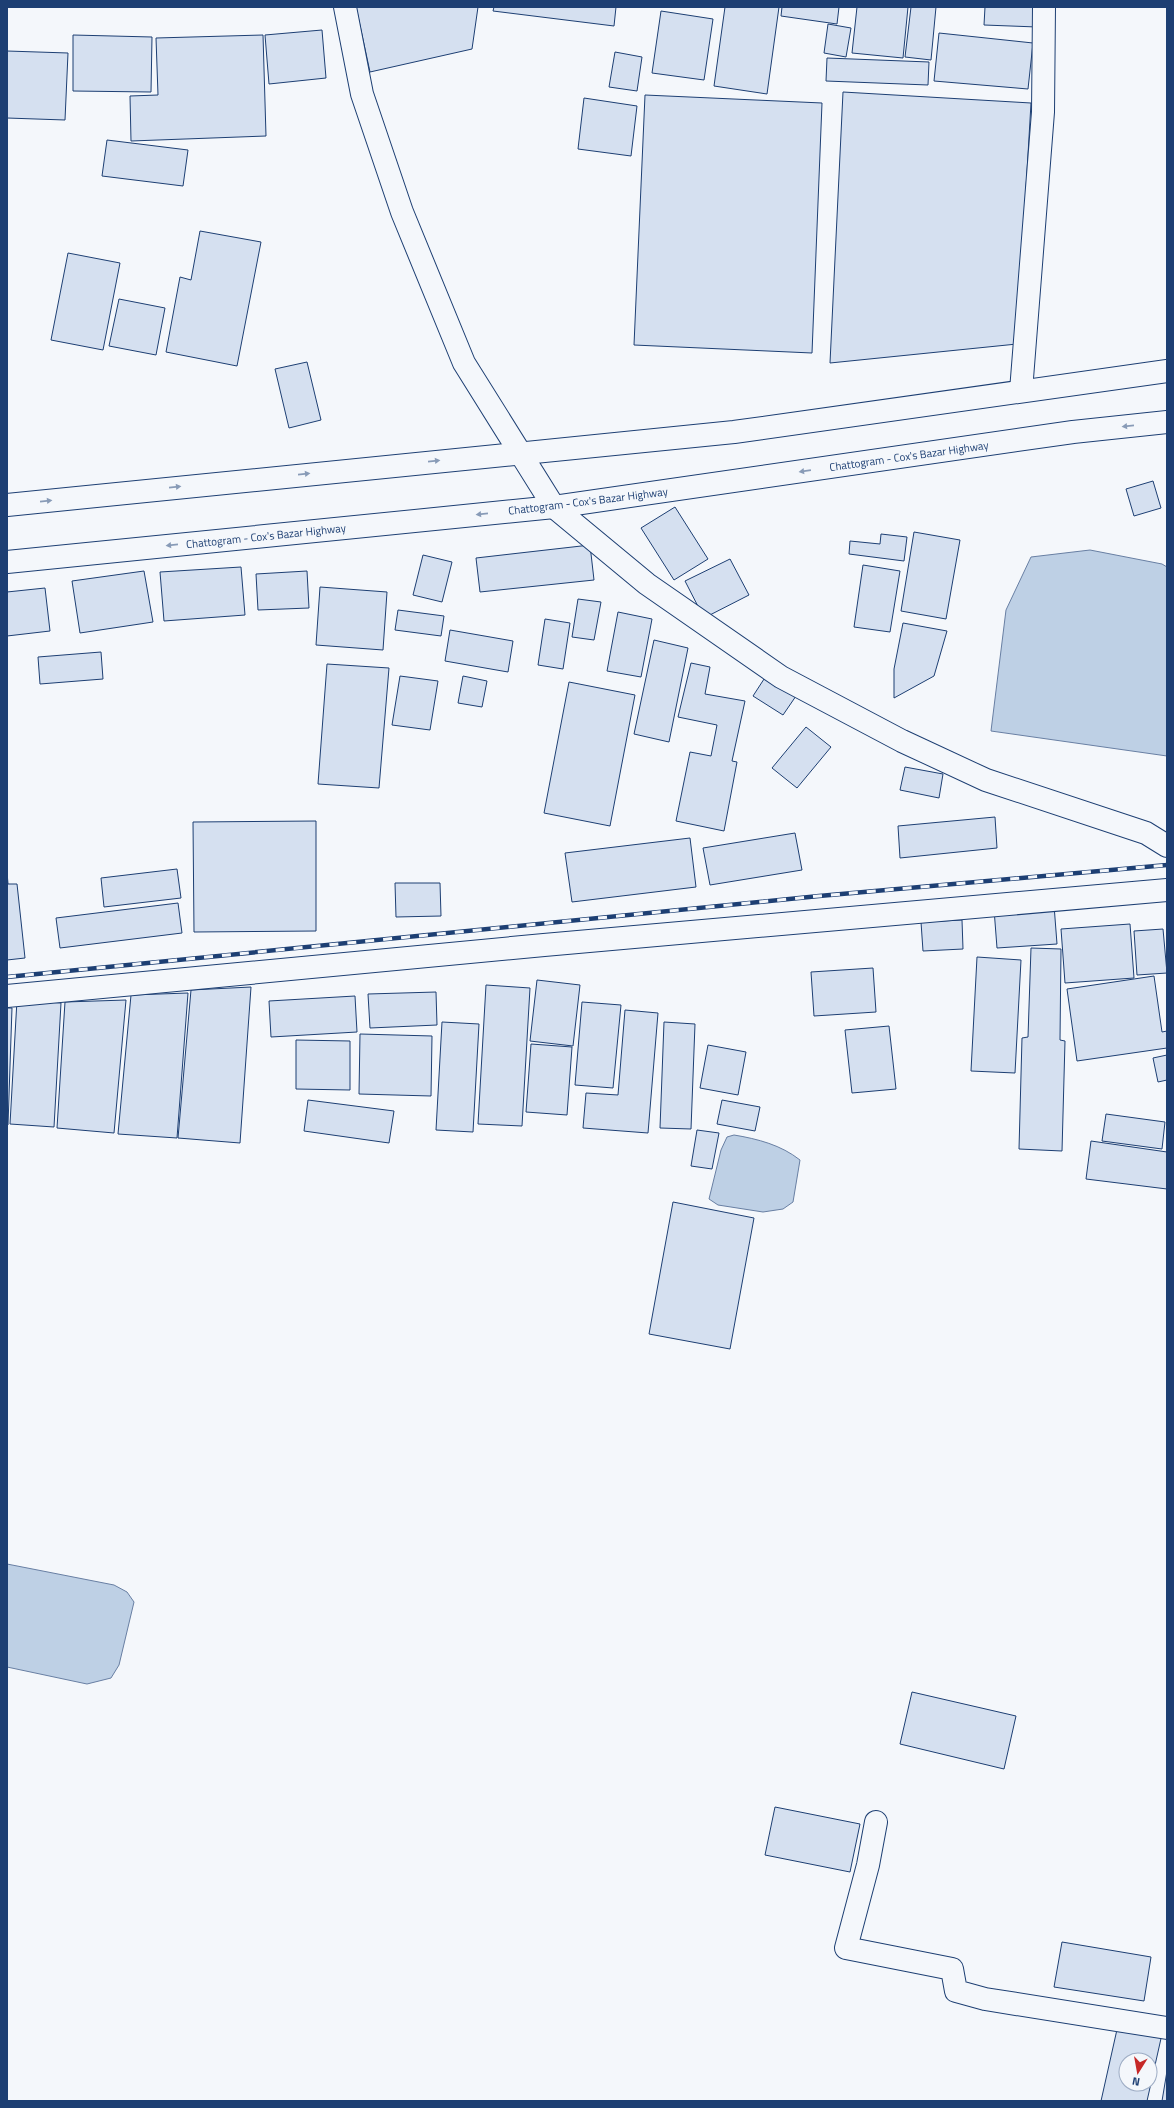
<svg xmlns="http://www.w3.org/2000/svg" width="1174" height="2108" viewBox="0 0 1174 2108" font-family="'Titillium Web',sans-serif">
  <style>
    .water { fill: #bed0e5; stroke: #687fa3 }
    .building { fill: #d5e0f0; stroke: #1d3f73; fill-rule: evenodd }
    .lines { fill: none; stroke-linecap: round; stroke-linejoin: round }
    .street-casing { stroke: #1d3f73; stroke-width: 24 }
    .highway-casing { stroke: #1d3f73; stroke-width: 24 }
    .street { stroke: #f4f7fb; stroke-width: 22 }
    .highway { stroke: #f4f7fb; stroke-width: 22 }
    .rail-casing { stroke: #1d3f73; stroke-width: 4.5 }
    .rail { stroke: #f4f7fb; stroke-width: 3; stroke-dasharray: 9; stroke-linecap: butt }
    .oneway { fill: #889bb7 }
    .labels { text-anchor: middle; dominant-baseline: central; stroke-width: 3; stroke-linejoin: round; paint-order: stroke }
    .street-label { font-size: 11px; fill: #1d3f73; stroke: #f4f7fb }
  </style>
  <rect width="100%" height="100%" fill="#f4f7fb"/>
  <!-- water -->
  <path class="water" d="M1090,550L1162,564L1167,567V756L991,731L1006,610L1031,557Z
    M734,1135C758,1139 781,1145 800,1160L793,1202L783,1209L763,1212L718,1205L709,1199L721,1150L727,1137Z
    M7,1564L114,1585L127,1592L134,1602L119,1665L111,1678L87,1684L7,1667Z"/>
  <!-- building -->
  <path class="building" d="M356,7H478L472,49L370,72Z
    M494,7H616L614,26L493,11Z
    M725,7H779L767,94L714,86Z
    M782,7H839L837,24L781,16Z
    M857,7H908L903,58L852,53Z
    M911,7H936L931,60L905,57Z
    M985,7H1038L1037,27L984,25Z
    M661,11L713,19L704,80L652,73Z
    M828,24L851,28L846,57L824,53Z
    M322,30L326,78L269,84L265,35Z
    M939,33L1033,43L1028,89L934,81Z
    M73,35L152,37L151,92L73,91Z
    M263,35L266,136L131,141L130,96L158,95L156,38Z
    M7,51L68,53L65,120L7,118Z
    M615,52L642,57L637,91L609,87Z
    M827,58L929,62L928,85L826,81Z
    M843,92L1031,103L1017,344L830,363Z
    M645,95L822,103L812,353L634,345Z
    M584,98L637,106L631,156L578,149Z
    M107,140L188,150L183,186L102,176Z
    M200,231L261,242L237,366L166,352L180,277L191,280Z
    M68,253L120,263L103,350L51,340Z
    M119,299L165,308L156,355L109,346Z
    M307,362L321,420L289,428L275,369Z
    M1153,481L1161,508L1134,516L1126,489Z
    M675,507L708,559L674,580L641,528Z
    M914,532L960,540L946,619L901,611Z
    M881,534L907,537L904,561L849,554L850,541L880,544Z
    M590,545L594,580L480,592L476,558Z
    M423,555L452,562L442,602L413,595Z
    M730,559L749,595L704,618L685,581Z
    M863,565L900,571L890,632L854,627Z
    M241,567L245,615L164,621L160,572Z
    M144,571L153,622L80,633L72,581Z
    M307,571L309,608L258,610L256,574Z
    M320,587L387,592L383,650L316,645Z
    M45,588L50,631L7,636V592Z
    M578,599L601,602L594,640L572,637Z
    M398,610L444,616L441,636L395,630Z
    M618,612L652,619L641,677L607,671Z
    M545,619L570,623L563,669L538,665Z
    M903,623L947,631L934,676L894,698V669Z
    M450,630L513,641L508,672L445,661Z
    M654,640L688,648L669,742L634,734Z
    M101,652L103,679L40,684L38,657Z
    M691,663L710,667L705,694L745,701L732,761L737,762L724,831L676,821L690,752L711,756L717,725L678,717Z
    M327,664L389,668L379,788L318,784Z
    M400,676L438,681L430,730L392,725Z
    M463,676L487,681L482,707L458,703Z
    M766,676L796,696L783,715L753,696Z
    M569,682L635,695L610,826L544,813Z
    M806,727L831,747L797,788L772,768Z
    M905,767L943,774L939,798L900,790Z
    M995,817L997,848L900,858L898,826Z
    M316,821V931L194,932L193,822Z
    M795,833L802,870L710,885L703,848Z
    M690,838L696,887L572,902L565,853Z
    M177,869L181,898L104,907L101,878Z
    M7,872L8,884H17L25,958L7,960Z
    M395,883H440L441,916L396,917Z
    M178,903L182,933L60,948L56,918Z
    M1054,905L1057,944L997,948L994,909Z
    M962,920L963,949L923,951L921,922Z
    M1130,924L1134,978L1065,983L1061,929Z
    M1163,929L1167,973L1137,975L1134,931Z
    M1031,948L1061,949L1060,1040L1065,1041L1062,1151L1019,1149L1022,1038L1028,1037Z
    M977,957L1021,960L1015,1073L971,1071Z
    M873,968L876,1012L814,1016L811,972Z
    M1154,976L1162,1032L1167,1031V1048L1077,1061L1067,989Z
    M537,980L580,985L573,1046L530,1041Z
    M486,985L530,988L522,1126L478,1124Z
    M251,987L240,1143L178,1138L191,990Z
    M436,992L437,1025L370,1028L368,994Z
    M188,993L177,1138L118,1134L131,995Z
    M355,996L357,1032L271,1037L269,1001Z
    M17,1000L61,1003L54,1127L10,1124Z
    M126,1000L114,1133L57,1128L65,1002Z
    M582,1002L621,1005L613,1088L575,1085Z
    M7,1008H12L8,1125H7Z
    M625,1010L658,1013L648,1133L583,1128L586,1093L618,1095Z
    M442,1022L479,1024L473,1132L436,1130Z
    M664,1022L695,1024L691,1129L660,1128Z
    M889,1026L896,1089L852,1093L845,1030Z
    M360,1034L432,1036L431,1096L359,1094Z
    M296,1040L350,1041V1090L296,1089Z
    M531,1044L572,1047L567,1115L526,1112Z
    M708,1045L746,1052L738,1095L700,1088Z
    M1167,1055V1080L1158,1082L1153,1058Z
    M308,1100L394,1111L389,1143L304,1131Z
    M722,1100L760,1107L755,1131L717,1124Z
    M1106,1114L1165,1122L1162,1149L1102,1141Z
    M697,1130L719,1133L712,1169L691,1166Z
    M1091,1141L1167,1152V1189L1086,1179Z
    M673,1202L754,1218L730,1349L649,1334Z
    M912,1692L1016,1716L1004,1769L900,1744Z
    M775,1807L860,1824L850,1872L765,1855Z
    M1062,1942L1151,1957L1144,2001L1054,1987Z
    M1118,2025L1162,2034L1147,2101H1101ZM1126,2060H1150V2084H1126Z
    M1167,2071V2101H1162Z"/>
  <g class="lines">
    <!-- street casing -->
    <g class="street-casing">
      <path id="street" d="M345,7L362,94L402,212L464,363L554,507L647,584L781,677L902,741L986,780L1146,833L1167,846
        M1021,391L1043,112L1044,7
        M7,996L544,945L1167,890
        M876,1822L868,1865L846,1948L952,1969L956,1991L985,1999L1167,2028"/>
    </g>
    <!-- highway casing -->
    <g class="highway-casing">
      <path id="highway" d="M7,505L734,432L1167,371
        M7,562L554,507L1073,432L1167,422"/>
    </g>
    <!-- street -->
    <use href="#street" class="street"/>
    <!-- highway -->
    <use href="#highway" class="highway"/>
    <!-- rail casing -->
    <g class="rail-casing">
      <path id="rail" d="M7,977L819,896L1167,865"/>
    </g>
    <!-- rail -->
    <use href="#rail" class="rail"/>
  </g>
  <!-- one-way arrows -->
  <defs><path id="oneway-solid" d="M-6-.8H1V-3.2L6.5 0L1 3.2V.8H-6Z"/></defs>
  <g class="oneway">
    <use href="#oneway-solid" transform="translate(1128 426) rotate(174)"/>
    <use href="#oneway-solid" transform="translate(434 461) rotate(-6)"/>
    <use href="#oneway-solid" transform="translate(805 471) rotate(172)"/>
    <use href="#oneway-solid" transform="translate(304 474) rotate(-6)"/>
    <use href="#oneway-solid" transform="translate(175 487) rotate(-6)"/>
    <use href="#oneway-solid" transform="translate(46 501) rotate(-6)"/>
    <use href="#oneway-solid" transform="translate(482 514) rotate(174)"/>
    <use href="#oneway-solid" transform="translate(172 545) rotate(174)"/>
  </g>
  <g class="labels">
    <!-- street labels -->
    <g class="street-label">
      <text transform="translate(909 456) rotate(-8)">Chattogram - Cox's Bazar Highway</text>
      <text transform="translate(588 501) rotate(-7)">Chattogram - Cox's Bazar Highway</text>
      <text transform="translate(266 536) rotate(-6)">Chattogram - Cox's Bazar Highway</text>
    </g>
  </g>
  <!-- border -->
  <rect width="1174" height="2108" fill="none" stroke="#1d3f73" stroke-width="16"/>
  <!-- north arrow -->
  <g transform="translate(1138 2072) rotate(191)"><circle r="19" fill="#f4f7fb" stroke="#9eadc5"/>
  <path d="M0-3L7 15L0 10L-7 15Z" fill="#c62828"/>
  <text y="-6" font-size="11" font-weight="bold" text-anchor="middle" fill="#1d3f73">N</text>
  </g>
</svg>
